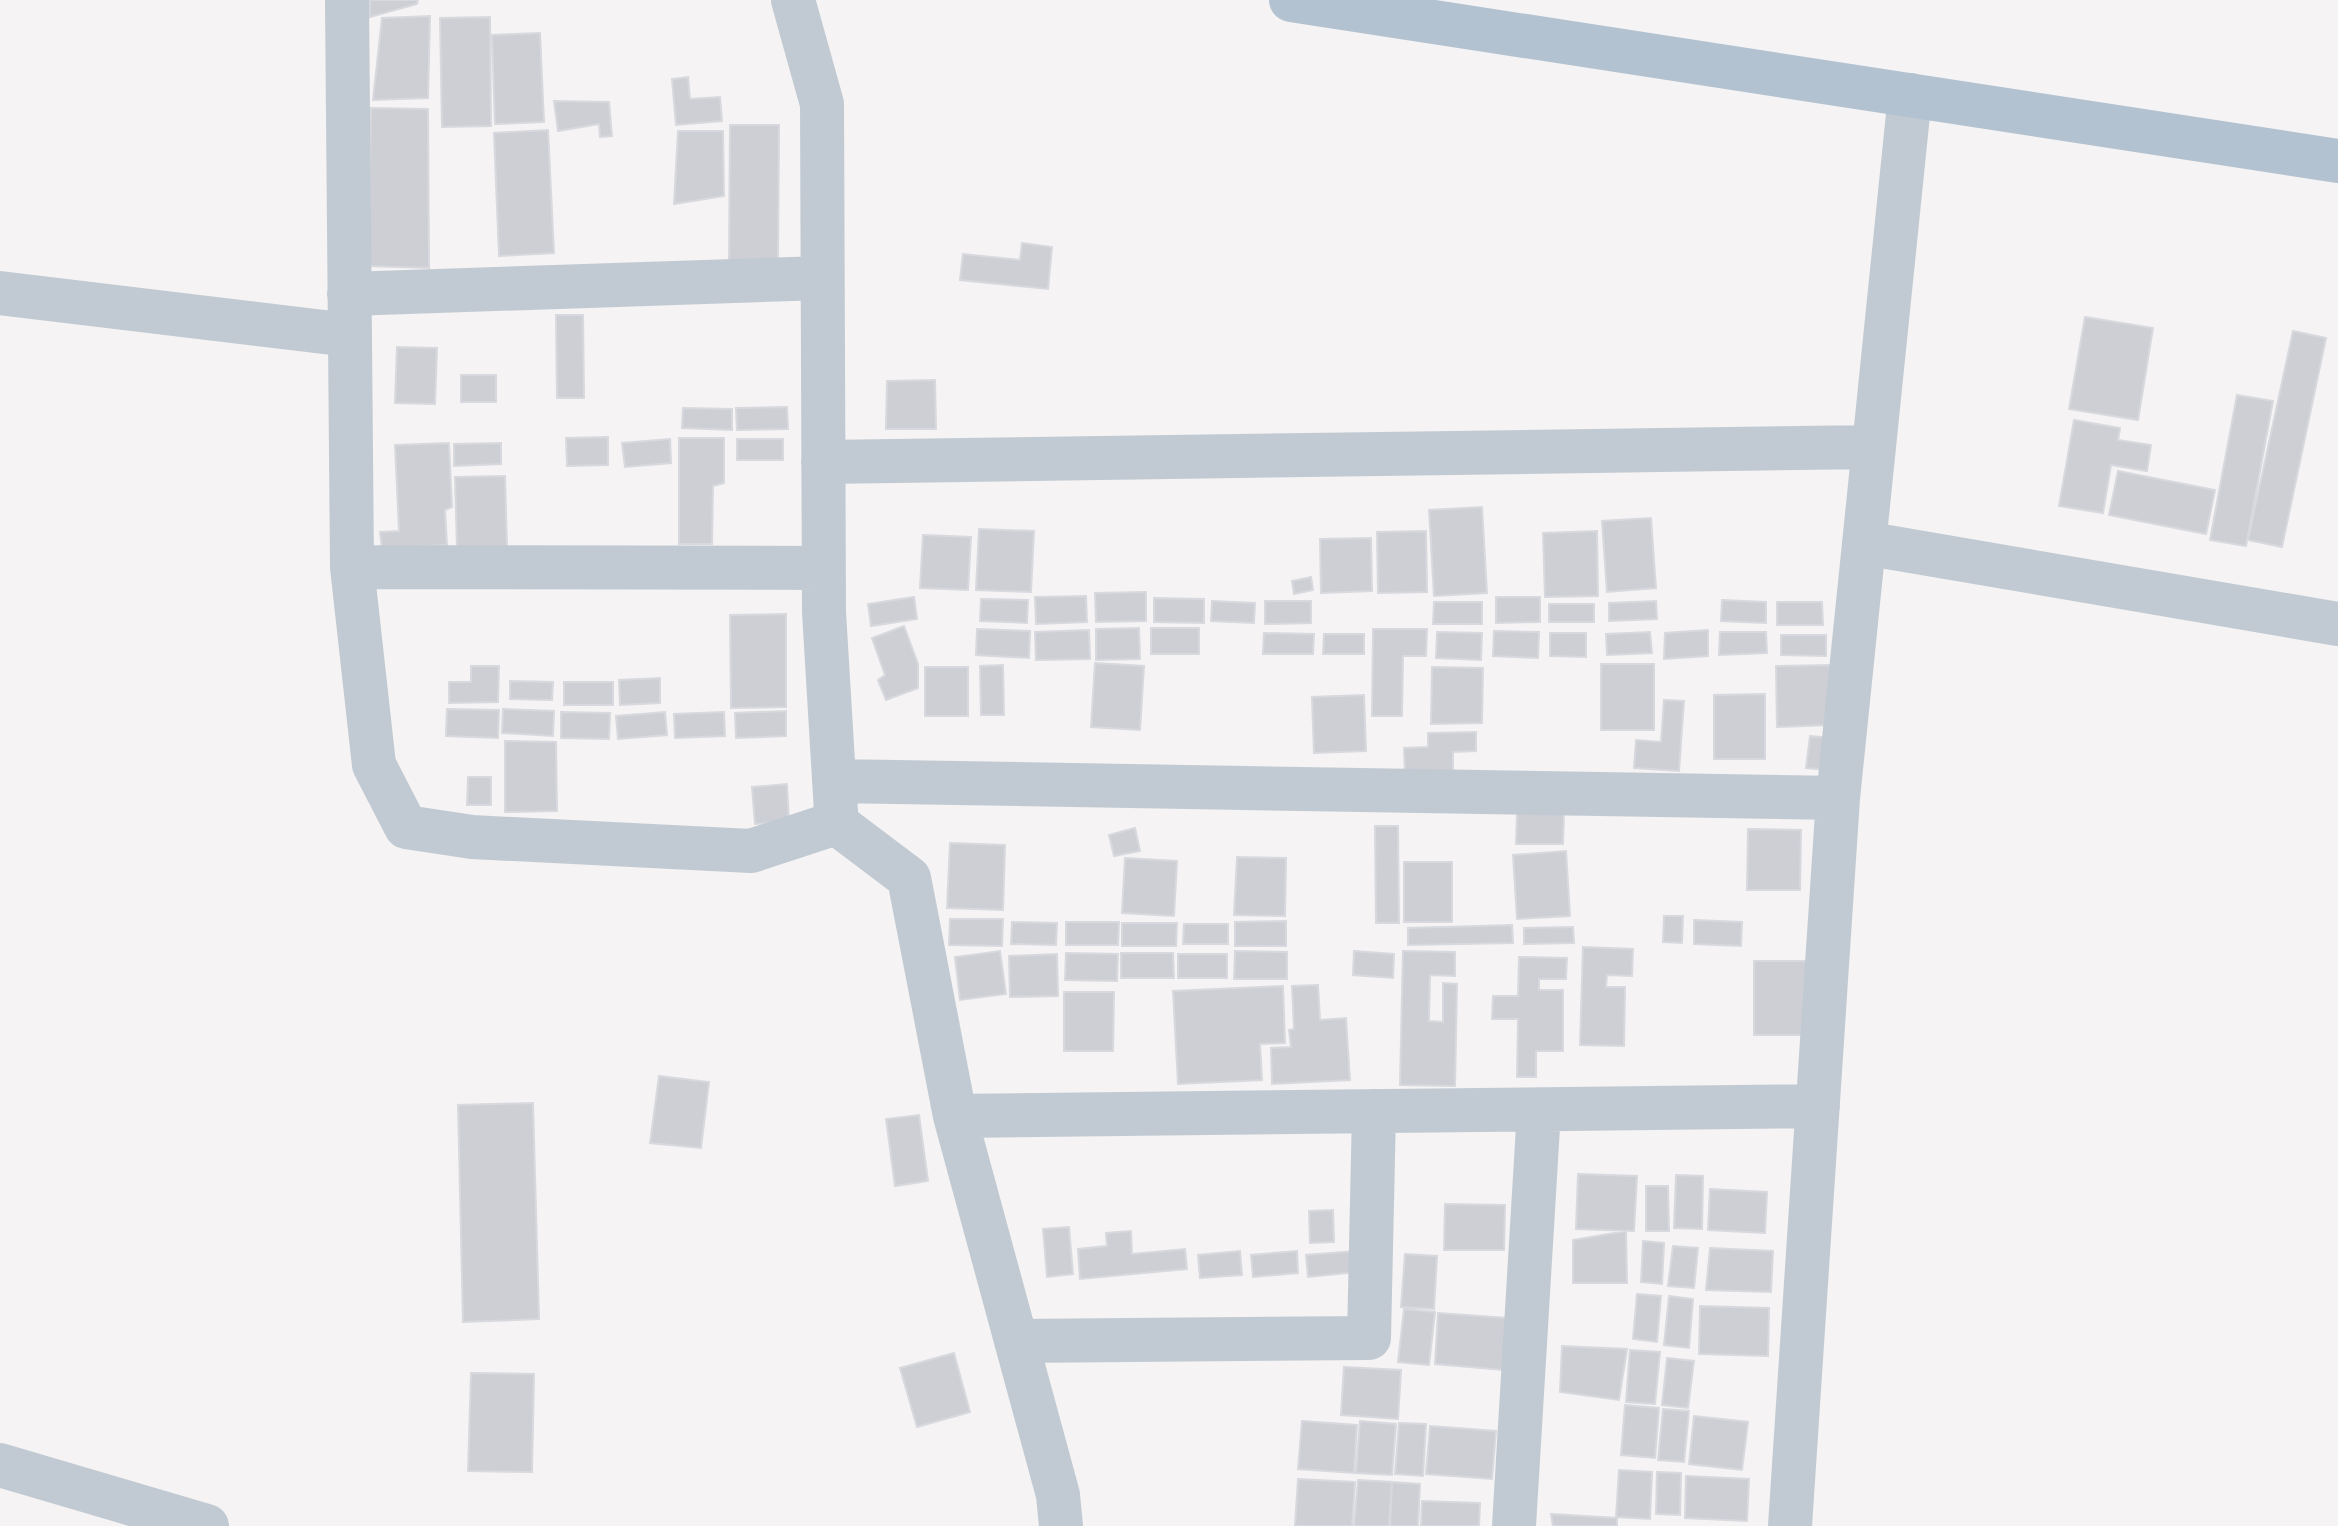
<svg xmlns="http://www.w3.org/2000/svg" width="2338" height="1526" viewBox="0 0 2338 1526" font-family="Barlow,sans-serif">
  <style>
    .building { fill: #cdcfd5; stroke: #d7d9de; stroke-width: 2 }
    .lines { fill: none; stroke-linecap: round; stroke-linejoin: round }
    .minor { stroke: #c1cad2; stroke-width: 44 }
    .major { stroke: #b3c2d1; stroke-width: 44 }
  </style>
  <rect width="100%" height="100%" fill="#f5f3f3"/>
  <!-- building -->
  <path class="building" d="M370,0H418L417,4L370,17Z
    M430,16L428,98L373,100L382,18Z
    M490,17L491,126L442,127L440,18Z
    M540,33L544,122L495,124L492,35Z
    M688,77L690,99L720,97L722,121L676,125L672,79Z
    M554,101L609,102L612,136L600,137L599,124L558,131Z
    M371,108L428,109L429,268L368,266Z
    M730,125H779L778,261L729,260Z
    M548,130L554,253L499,256L494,133Z
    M678,131H723L724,196L674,204Z
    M1022,243L1052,247L1048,289L960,280L963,254L1020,260Z
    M556,315H583L584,398H557Z
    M2085,317L2153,328L2138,420L2069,409Z
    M2293,331L2326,338L2282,547L2248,540Z
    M397,347L437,348L435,404L395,403Z
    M461,375H496V402H461Z
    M935,380L936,429H886L887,381Z
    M2237,395L2273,401L2246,546L2210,540Z
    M787,407L788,429L737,430L736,408Z
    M683,408L732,409V430L682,428Z
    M2074,420L2120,428L2118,440L2151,445L2147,471L2111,465L2103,513L2059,506Z
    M608,437V465L567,466L566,438Z
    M679,438H724V483L713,486L712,544H679Z
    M670,439L671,463L625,467L622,443Z
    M737,439H783V460H737Z
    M449,443L452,507L445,510L447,545L382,549L380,532L399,531L395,445Z
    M501,443V464L454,466V444Z
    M2118,471L2215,490L2206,534L2109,515Z
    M505,476L507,547L457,549L455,477Z
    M1482,507L1487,593L1434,596L1429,510Z
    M1651,518L1656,588L1607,592L1602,521Z
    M979,529L1034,531L1031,592L976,590Z
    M1426,531L1427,592L1378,593L1377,532Z
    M1597,531L1598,596L1545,597L1543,533Z
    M923,535L971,537L968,590L920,588Z
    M1371,538L1372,591L1321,593L1320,539Z
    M1311,577L1313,590L1294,594L1292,581Z
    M1146,592V621L1096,622L1095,593Z
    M1086,596L1087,622L1036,624L1035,597Z
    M914,597L917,619L871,626L868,604Z
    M1496,597H1540V622L1496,623Z
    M1154,598L1204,599V623L1154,622Z
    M981,599L1028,600L1027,623L980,621Z
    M1722,600L1766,602V623L1721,621Z
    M1212,601L1255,603L1254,623L1211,621Z
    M1265,601H1311V623L1265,624Z
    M1656,601L1657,619L1609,621V603Z
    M1434,602H1482V624H1433Z
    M1777,602H1822L1823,625H1777Z
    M1549,604H1594V622H1549Z
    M786,614V707L731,708L730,615Z
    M904,626L918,664V688L886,700L878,680L885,675L872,638Z
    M1139,628L1140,659L1096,660V629Z
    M1151,628H1199V654H1151Z
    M977,629L1030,631L1029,658L976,655Z
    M1373,629H1427L1426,656H1403L1402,716H1372Z
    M1089,630L1090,659L1036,660L1035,632Z
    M1708,630V656L1664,659L1665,633Z
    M1494,631L1539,632L1538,658L1493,656Z
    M1437,632L1482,633L1481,660L1436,658Z
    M1650,632L1652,653L1607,655L1606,634Z
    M1720,632H1766L1767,653L1719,655Z
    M1264,633L1314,634L1313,654H1263Z
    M1550,633H1586V657L1550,656Z
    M1324,634H1364V654H1323Z
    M1781,635H1826V656L1781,655Z
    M1095,663L1144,666L1140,730L1091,727Z
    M1601,664H1654V730H1601Z
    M1003,665L1004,715H981L980,666Z
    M1830,665L1831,725L1777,727L1776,666Z
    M471,666H499L498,702L449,703V682H471Z
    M925,667H968V716H925Z
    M1432,667L1483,668L1482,723L1431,724Z
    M660,678V703L620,705L619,680Z
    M510,681L553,682L552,700L510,699Z
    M564,682H613V705H564Z
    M1765,694V759H1714V695Z
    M1364,695L1366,751L1314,753L1312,697Z
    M1664,700L1684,701L1679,771L1634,768L1636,740L1661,742Z
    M447,709L499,710L498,738L446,736Z
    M503,709L554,711L553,736L502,733Z
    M786,711V736L736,738L735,713Z
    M561,712L610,713L609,739L561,738Z
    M665,712L667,735L618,739L616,716Z
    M724,712L725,736L675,738L674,714Z
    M1476,732V751L1453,752V773L1405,774L1404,748L1428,747V733Z
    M1810,736L1832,738L1828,770L1806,768Z
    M505,741L556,742L557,811L505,812Z
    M468,777H491V805H467Z
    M787,784L789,821L755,824L752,787Z
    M1517,813H1564L1563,844H1516Z
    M1375,826H1398L1399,923H1376Z
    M1135,828L1140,851L1114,856L1109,835Z
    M1748,829L1801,830L1800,890H1747Z
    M950,843L1005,845L1003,910L947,908Z
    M1566,851L1570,916L1517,919L1513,855Z
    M1237,857L1286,858L1285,916L1234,915Z
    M1125,858L1177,861L1174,916L1122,913Z
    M1404,862H1452V922H1404Z
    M1664,916H1683L1682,943L1663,942Z
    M950,919H1003L1002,946L949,945Z
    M1694,920L1742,922L1741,946L1694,944Z
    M1286,921V946H1235V922Z
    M1012,922L1057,923L1056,945L1011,944Z
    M1066,922H1119L1118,945H1066Z
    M1122,923H1177L1176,946H1122Z
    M1184,924H1228V944H1183Z
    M1512,925L1513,943L1408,945V928Z
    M1573,927L1574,943L1524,944V928Z
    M1583,947L1633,949L1632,976L1607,975L1606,987H1625L1624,1046L1580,1045Z
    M1000,951L1006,994L960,1000L955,957Z
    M1235,951L1287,952V979H1234Z
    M1354,951L1394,954L1393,978L1353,975Z
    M1403,951L1455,952V976L1430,975L1429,1021L1443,1022V983L1457,984L1455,1086L1400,1085Z
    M1066,953L1118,954L1117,981L1065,980Z
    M1121,953H1173L1174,978H1121Z
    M1057,954L1058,996L1010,997L1009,956Z
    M1178,954H1227V978H1178Z
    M1519,957L1567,958L1566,979H1539V990H1563V1051H1536V1077H1517L1518,1019H1492L1493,996H1518Z
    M1754,961H1807L1808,1035H1754Z
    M1318,985L1320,1020L1346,1018L1350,1080L1272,1084L1271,1048L1291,1047L1289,1030L1294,1029L1292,986Z
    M1283,986L1285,1043L1260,1044L1262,1080L1178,1084L1173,991Z
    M1064,992H1114L1113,1051H1064Z
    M659,1076L709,1082L701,1148L650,1143Z
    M533,1103L539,1319L463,1322L458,1105Z
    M919,1115L928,1181L895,1186L886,1119Z
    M1578,1174L1637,1176L1634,1231L1576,1229Z
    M1676,1175L1703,1176L1702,1229L1674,1228Z
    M1646,1186H1668L1669,1231H1646Z
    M1710,1189L1767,1192L1765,1233L1708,1230Z
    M1445,1204L1505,1205L1504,1250H1444Z
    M1333,1210L1334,1242L1310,1243L1309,1211Z
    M1069,1227L1073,1274L1047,1277L1043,1229Z
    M1131,1231L1132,1254L1185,1249L1187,1269L1080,1279L1078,1249L1107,1246L1106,1233Z
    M1626,1231L1627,1283H1573V1240Z
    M1643,1241L1664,1243L1662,1284L1641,1282Z
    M1673,1246L1698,1248L1694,1288L1668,1286Z
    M1710,1248L1773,1251L1771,1292L1706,1290Z
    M1240,1251L1242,1275L1200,1278L1198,1255Z
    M1297,1251L1298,1273L1253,1277L1251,1255Z
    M1356,1251L1357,1272L1308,1277L1306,1255Z
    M1405,1254L1437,1256L1434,1309L1401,1307Z
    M1637,1294L1661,1296L1657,1342L1633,1339Z
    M1669,1296L1693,1299L1689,1348L1664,1345Z
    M1700,1306L1769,1308L1768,1356L1699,1354Z
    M1404,1309L1435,1312L1429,1365L1398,1362Z
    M1438,1313L1507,1318L1503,1370L1435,1364Z
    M1562,1346L1627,1349L1619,1400L1560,1392Z
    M1630,1350L1660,1352L1655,1404L1626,1402Z
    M954,1353L970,1412L917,1427L900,1368Z
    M1667,1358L1694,1361L1688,1408L1662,1405Z
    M1344,1367L1401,1370L1398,1419L1341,1415Z
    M471,1373L534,1374L532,1472L468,1471Z
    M1625,1405L1659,1408L1655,1458L1621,1455Z
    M1663,1409L1689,1411L1684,1462L1658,1460Z
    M1694,1416L1748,1422L1742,1470L1689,1464Z
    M1302,1421L1357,1425L1354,1473L1298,1469Z
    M1360,1421L1396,1424L1392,1475L1356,1473Z
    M1399,1423L1426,1424L1423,1476L1395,1474Z
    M1430,1426L1496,1431L1492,1479L1426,1474Z
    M1619,1470L1652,1472L1650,1519L1616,1517Z
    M1657,1472L1681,1473L1680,1515L1656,1514Z
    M1686,1476L1749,1479L1747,1521L1685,1518Z
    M1298,1479L1355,1482L1352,1526H1295Z
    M1358,1480L1392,1482L1389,1526H1354Z
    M1392,1482L1420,1484L1418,1526H1390Z
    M1422,1501L1480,1503L1479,1526H1421Z
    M1551,1514L1617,1518V1526H1553Z"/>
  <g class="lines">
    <!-- minor -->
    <path class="minor" d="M347,0L352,567L374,765L406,827L472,837L751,851L836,823L909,878L955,1116L1058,1495L1061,1526
      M793,0L822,104L824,612L836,812
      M0,293L349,335
      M349,294L822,278
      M823,462L1874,447
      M1864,543L2338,624
      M352,567L824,568
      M834,781L1838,798
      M955,1116L1818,1106
      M1016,1341L1369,1338L1374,1111
      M0,1465L207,1526
      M1514,1526L1539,1110
      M1790,1526L1838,798L1910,95"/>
    <!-- major -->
    <path class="major" d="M1291,0L2338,161"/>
  </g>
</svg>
